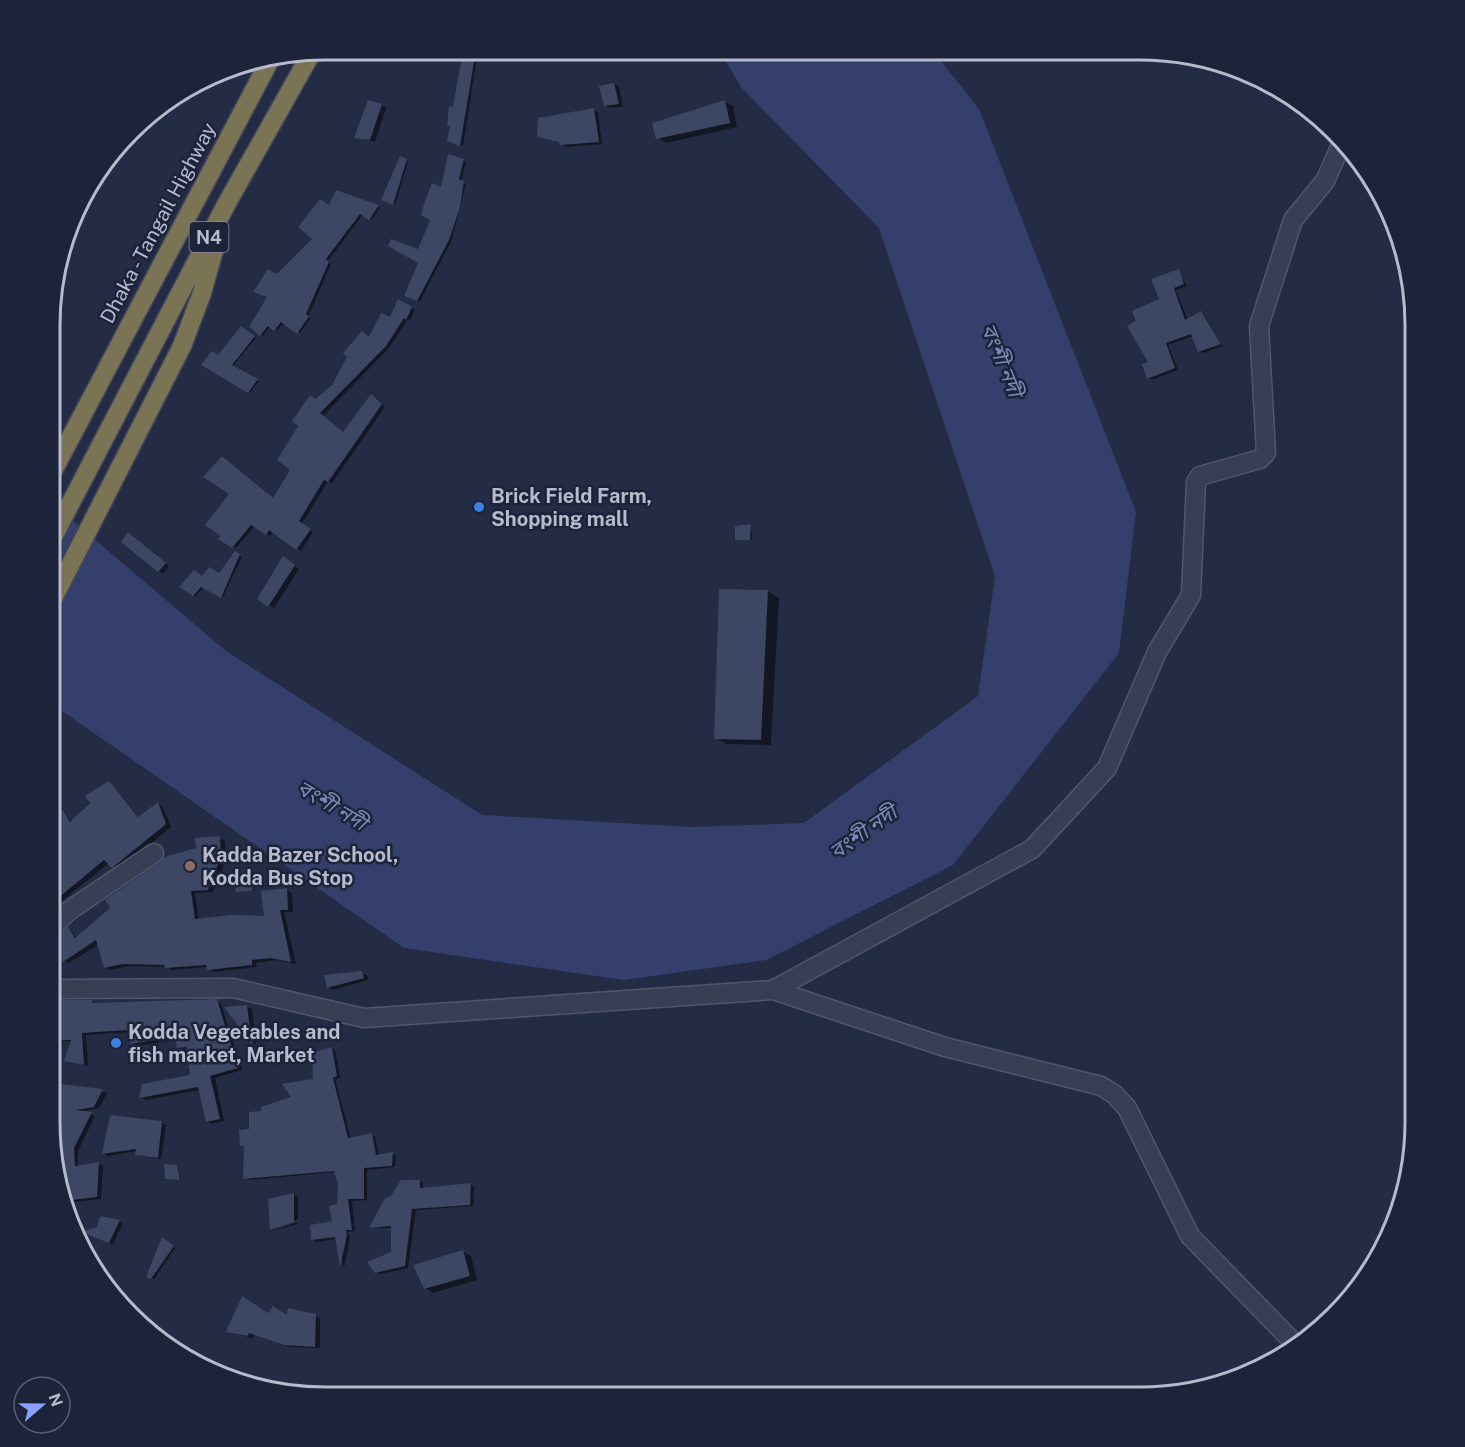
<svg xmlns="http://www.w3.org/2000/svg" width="1465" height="1447" viewBox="0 0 1465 1447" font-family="'Public Sans','Noto Sans Bengali',sans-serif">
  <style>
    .water { fill: #34406b }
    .shadow { fill: #0007 }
    .building { fill: #3d4662 }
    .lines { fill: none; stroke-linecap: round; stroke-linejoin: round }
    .minor-casing { stroke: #50566b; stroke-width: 21 }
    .highway-casing { stroke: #40465b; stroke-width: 21 }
    .minor { stroke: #383e53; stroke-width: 18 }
    .highway { stroke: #7a7354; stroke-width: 18 }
    .shop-dot { fill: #3f7fe0; stroke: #1d2339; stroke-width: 2 }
    .education-dot { fill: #8d6e63; stroke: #1d2339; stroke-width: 2 }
    .labels { text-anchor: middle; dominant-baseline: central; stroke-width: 5; stroke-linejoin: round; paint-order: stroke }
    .shield { fill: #1d2339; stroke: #878da1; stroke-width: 1.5 }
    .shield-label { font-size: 18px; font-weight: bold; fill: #b5bacd }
    .street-label { font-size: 20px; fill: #b5bacd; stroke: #1d2339 }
    .poi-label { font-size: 20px; font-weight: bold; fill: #b5bacd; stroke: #1d2339; text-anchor: start }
    .water-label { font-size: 21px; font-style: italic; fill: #7a89b8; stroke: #1d2339 }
    .rim { fill: none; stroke: #b5bacd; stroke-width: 3 }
  </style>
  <rect width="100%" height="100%" fill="#242b44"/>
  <!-- water -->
  <path class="water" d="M720,51H933L979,109L1136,512L1119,653L953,865L766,960L624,980L404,948L52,704L53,504L226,651L482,815L691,827L804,823L978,696L995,576L879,228L741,87Z"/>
  <!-- shadow -->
  <path class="shadow" d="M462,50H478L463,146L449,141L450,108L454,109L464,54Z
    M614,84L619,87L623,107L610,108L605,105Z
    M725,102L733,106L737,127L666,143L658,138Z
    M381,105L386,108L375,142L356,137Z
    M593,110L598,112L602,144L566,147L561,143L539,136Z
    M401,158L408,161L395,205L382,199Z
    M463,161L466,162L461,182L466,184L451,242L420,301L408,297L420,262L418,251L442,189Z
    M330,207H380L372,220L363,214L328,261L331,264L308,317L310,319L300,333L284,322L277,331L270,326L263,336L251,326L269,297L277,276L314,238Z
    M1178,270L1187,286L1176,290L1188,320L1201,313L1204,315L1223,346L1203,353L1199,351L1193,336L1168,345L1178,370L1152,380L1148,378L1161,300Z
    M399,301L415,310L410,321L408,319L389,348L323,416L344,434L375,398L385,407L332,483L328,481L302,524L313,532L301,551L273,531L270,536L255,526L236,548L221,539L274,499L292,470L315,400L333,386L370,338L391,319Z
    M242,328L256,338L232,367L259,381L250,393L203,364L218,357Z
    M751,526L752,540L737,539Z
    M133,536L169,566L163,574L123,542Z
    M236,553L242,557L223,597L204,587L196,596L181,587L202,578L219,575Z
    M288,561L299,569L274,608L259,599Z
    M720,591H768L779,598L771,745L727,744L716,738Z
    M109,782L139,817L158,804L163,807L171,827L119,870L109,863L51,910L52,800L72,822Z
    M220,838L225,841L226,860L213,892L195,893L199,920L265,918L287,890L292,893L293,912H284L296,964L276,960L256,963L257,967L214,972L208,967L172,970L166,967L129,966L110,970L105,967L99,944L69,963L64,961L51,940L59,938L69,929L77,938L197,849Z
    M255,878L254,891H237Z
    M362,973L367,975L368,980L333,990L328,987Z
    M51,1000L91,1002L96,1004L216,1001L221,1004L242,1070L215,1078L224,1121L212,1124L207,1121L200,1090L146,1100L141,1097L192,1076L188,1049L178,1048L177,1040L136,1046L131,1043L130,1032L86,1035L88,1066L66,1060L72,1042L52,1039Z
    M247,1007L252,1009L256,1045L227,1009Z
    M332,1048L335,1050L340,1078L335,1079L351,1139L372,1135L375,1137L379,1156L393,1154L396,1156L395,1167L367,1170V1200L352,1201L355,1231L348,1232L350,1238L344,1268L336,1239L316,1242L313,1239L333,1222L338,1205L339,1184L336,1172L249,1180L245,1178V1147L242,1145L263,1113L294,1097L314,1080Z
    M50,1085L107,1093L99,1108L81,1112L95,1116L78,1151V1167L99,1164L103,1166L101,1199L63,1203Z
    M162,1123L166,1125L161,1159L141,1156L137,1154V1151L108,1156L104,1154Z
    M177,1166L181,1180L166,1179Z
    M420,1181L423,1183V1189L470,1184L474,1186L473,1206L416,1210L408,1268L380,1274L376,1272L393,1253L392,1228H371Z
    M294,1195L298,1197V1219L272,1230L269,1201Z
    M119,1221L123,1223L113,1244L85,1234Z
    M297,1222V1224L274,1231Z
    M163,1240L175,1248L154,1279L148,1276Z
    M463,1252L471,1256L477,1280L433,1293L425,1288Z
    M269,1315L289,1317L315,1315L320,1318V1348L290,1347L254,1334L253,1338L228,1332Z"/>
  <!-- building -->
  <path class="building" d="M463,50H476L460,146L447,141L450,126H447L449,106L453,107Z
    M614,83L619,104L604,106L599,86Z
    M368,100L382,104L370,140L354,138Z
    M725,100L730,123L656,139L652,123Z
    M594,108L599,142L560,145L559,142L537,137L538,118Z
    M448,154L464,159L459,179L464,181L460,207L449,240L417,301L404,296L418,263L388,246L391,239L418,249L430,220L421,215L423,207L432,183L441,187Z
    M400,156L407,159L393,205L381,200Z
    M336,190L379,205L369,220L360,214L326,259L329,262L306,314L309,316L297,334L281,322L274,331L268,326L260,336L249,327L267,297L253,292L268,269L277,274L312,239L298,227L320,199L329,205Z
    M1179,269L1184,284L1174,288L1185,320L1201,311L1221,344L1198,352L1191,334L1166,343L1175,368L1147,379L1142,364L1148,362L1127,326L1136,321L1132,311L1159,299L1151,279Z
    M398,299L412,307L406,320L404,318L386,346L320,413L343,432L371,394L382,404L328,482L324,480L299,521L311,529L296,550L269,530L266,535L251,525L232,548L218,539L221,536L205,525L229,494L203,477L222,456L273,498L290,470L277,460L298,426L292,421L310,395L315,399L332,385L347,357L343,353L362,331L369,337L381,313L390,317Z
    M241,326L255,336L232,365L258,379L248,393L201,365L212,351L218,355Z
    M751,524L750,540H735V526Z
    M128,532L166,563L158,572L121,542Z
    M235,551L240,554L221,598L201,587L193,596L179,587L194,570L202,576L209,567L219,573Z
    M283,556L295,565L268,607L257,599Z
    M719,589L768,590L761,740L714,739Z
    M109,781L138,817L158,802L166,824L112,868L104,860L51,904L52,801L63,811L70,822L90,803L85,796Z
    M220,836L221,857L208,890L191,891L195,919L231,915L264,916L261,891L287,888L288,910H280L291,962L270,958L252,960V965L207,970L206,965L165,968L164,965L123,964L104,968L96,940L63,962L51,939L68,927L75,938L110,908L105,900L160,862L164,857L196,848L195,838Z
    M239,872L256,876L252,891L235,892Z
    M362,971L364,978L327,988L324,975Z
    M217,999L238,1068L210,1076L220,1119L206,1122L198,1087L139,1098L142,1084L190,1075L187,1047L177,1048L175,1037L130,1044L128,1030L82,1033L84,1065L64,1061L71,1040H51V1000H92V1003Z
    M247,1005L252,1044L224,1007Z
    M332,1047L337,1076L333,1078L348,1138L372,1133L376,1155L393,1152L392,1166L364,1168V1199H348L352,1230H346L347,1235L340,1267L335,1237L311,1240L310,1225L332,1221L329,1206L337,1204L338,1184L334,1171L243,1179L244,1146H240L239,1130L249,1129V1112L261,1111V1107L291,1097L282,1084L313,1079L312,1053Z
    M50,1083L103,1089L94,1107L76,1110L92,1112L74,1148L75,1166L99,1162L97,1197L62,1201L50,1141Z
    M110,1115L162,1121L158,1158L135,1155L136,1149L102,1154Z
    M164,1164L177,1165L180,1180L165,1179Z
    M401,1180H420V1188L471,1183L470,1205L412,1209L405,1266L375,1273L367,1262L391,1252V1226L369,1228L385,1198L391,1196Z
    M294,1193V1222L270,1230L268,1199Z
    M100,1216L120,1220L109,1243L80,1232L97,1227Z
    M162,1237L174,1246L151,1279L146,1277Z
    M463,1250L470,1276L424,1289L413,1265Z
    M242,1296L268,1313L273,1306L287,1315L288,1308L316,1314L315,1347L284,1345L249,1333L248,1336L226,1332Z"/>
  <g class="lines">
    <!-- minor casing -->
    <g class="minor-casing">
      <path id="minor" d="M51,928L70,910L154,853
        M51,989L233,988L364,1018L773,990L945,1047L1101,1086L1114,1094L1127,1108L1190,1236L1297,1346
        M773,990L1032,849L1107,768L1157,652L1191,595L1196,482L1200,476L1260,459L1266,453L1259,326L1293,220L1325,181L1342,143"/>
    </g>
    <!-- highway casing -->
    <g class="highway-casing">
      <path id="highway" d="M54,469L271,58
        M53,537L227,203L312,52
        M53,599L182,346L202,293L218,236"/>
    </g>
    <!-- minor -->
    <use href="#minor" class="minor"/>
    <!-- highway -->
    <use href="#highway" class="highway"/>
  </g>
  <!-- markers -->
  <g class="shop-dot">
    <circle cx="479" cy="507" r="6"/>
    <circle cx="116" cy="1043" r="6"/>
  </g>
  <circle class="education-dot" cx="190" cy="866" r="6"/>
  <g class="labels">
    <!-- shield labels -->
    <rect class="shield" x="189.5" y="222" width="39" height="30" rx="4.5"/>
    <g class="shield-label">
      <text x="209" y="237">N4</text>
    </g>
    <!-- street labels -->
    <g class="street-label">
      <text transform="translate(158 223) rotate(-62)">Dhaka - Tangail Highway</text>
    </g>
    <!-- poi labels -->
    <g class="poi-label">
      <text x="491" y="496">Brick Field Farm,<tspan x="491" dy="23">Shopping mall</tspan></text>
      <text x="202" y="855">Kadda Bazer School,<tspan x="202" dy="23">Kodda Bus Stop</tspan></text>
      <text x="128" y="1032">Kodda Vegetables and<tspan x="128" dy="23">fish market, Market</tspan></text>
    </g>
    <!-- water labels -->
    <g class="water-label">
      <text transform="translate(1002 360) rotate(68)">বংশী নদী</text>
      <text transform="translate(332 805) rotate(31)">বংশী নদী</text>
      <text transform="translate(863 832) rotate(-35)">বংশী নদী</text>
    </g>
  </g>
  <!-- crop -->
  <path d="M0 0H1465V1447H0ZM325 60H1140A265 265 0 0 1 1405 325V1122A265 265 0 0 1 1140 1387H325A265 265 0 0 1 60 1122V325A265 265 0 0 1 325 60Z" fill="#1d2339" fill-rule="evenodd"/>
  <path class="rim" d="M325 60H1140A265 265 0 0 1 1405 325V1122A265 265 0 0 1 1140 1387H325A265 265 0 0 1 60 1122V325A265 265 0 0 1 325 60Z"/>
  <!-- north arrow -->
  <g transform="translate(42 1405) rotate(70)"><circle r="28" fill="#1d2339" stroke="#5a5f74" stroke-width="1.5"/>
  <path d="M0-4.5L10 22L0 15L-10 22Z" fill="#89a0ff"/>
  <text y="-9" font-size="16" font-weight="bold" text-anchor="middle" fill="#b5bacd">N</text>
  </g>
</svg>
